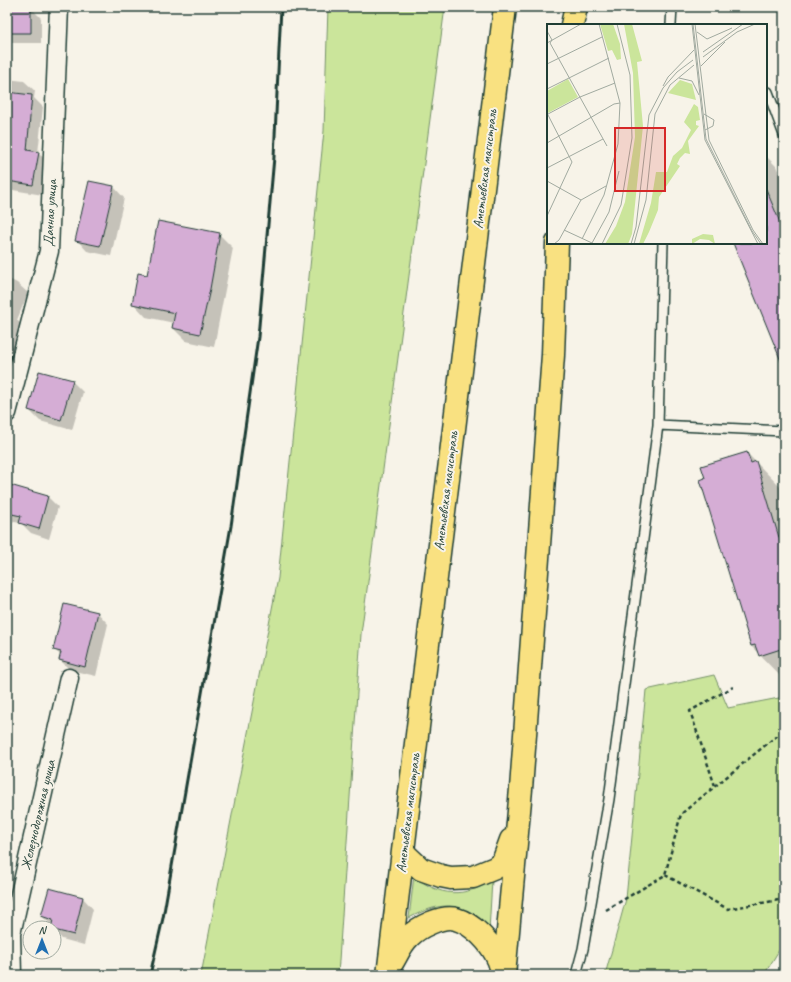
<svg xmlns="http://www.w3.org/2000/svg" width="791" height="982" viewBox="0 0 791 982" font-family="Caveat,sans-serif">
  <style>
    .green { fill: #cbe59b; stroke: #759168 }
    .shadow { fill: #0003 }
    .building { fill: #d5add5; stroke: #1f3d34 }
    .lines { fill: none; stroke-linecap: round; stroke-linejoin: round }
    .lane-casing { stroke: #1f3d34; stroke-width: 12 }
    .street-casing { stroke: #1f3d34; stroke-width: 21 }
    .primary-casing { stroke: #1f3d34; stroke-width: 25 }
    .path { stroke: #1f3d34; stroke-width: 2.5; stroke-dasharray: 4 3; stroke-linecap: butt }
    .lane { stroke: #f7f3e8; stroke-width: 9 }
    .street { stroke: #f7f3e8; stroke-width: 18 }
    .primary { stroke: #f9e181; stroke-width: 22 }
    .rail { stroke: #1f3d34; stroke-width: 3 }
    .labels { text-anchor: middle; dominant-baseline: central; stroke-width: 4; stroke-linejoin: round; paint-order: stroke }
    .street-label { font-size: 14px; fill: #1f3d34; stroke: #f7f3e8 }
    .inset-road { fill: none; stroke: #a1aaa0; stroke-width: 1 }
    .view { fill: #d62828; fill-opacity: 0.15; stroke: #d62828; stroke-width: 2 }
    .inset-edge { fill: none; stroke: #1f3d34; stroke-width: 2 }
  </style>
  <rect width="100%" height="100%" fill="#f7f3e8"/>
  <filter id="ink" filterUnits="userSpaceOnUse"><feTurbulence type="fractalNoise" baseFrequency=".025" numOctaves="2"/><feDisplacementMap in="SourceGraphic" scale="8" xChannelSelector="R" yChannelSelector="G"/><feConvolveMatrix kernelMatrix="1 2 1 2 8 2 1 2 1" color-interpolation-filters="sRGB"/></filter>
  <g filter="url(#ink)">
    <!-- green -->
    <path class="green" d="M328,7H445L361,634L338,975H201L278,578L324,131Z
      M714,675L728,708L784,697V942L764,975H605L626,899L646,690Z
      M414,876C440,897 464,898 492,880L489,931C463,901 443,900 409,918Z"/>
    <!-- shadow -->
    <path class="shadow" d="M7,7L31,8L41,18V43H7Z
      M7,79L24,81L35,91L34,98L43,107L38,153L49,163L43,195L7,189Z
      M766,156L776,166L784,185V364L734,243H766Z
      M114,187L124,198L111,256L87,251L77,240Z
      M219,234L233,248L214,347L186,341L173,328L174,323L146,317L133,303L148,277Z
      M7,278L17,283L28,293L17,320L27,331L18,353L7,349Z
      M72,381L83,392L72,430L40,421L29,410Z
      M747,453L784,491V680L751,646Z
      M48,497L58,507L49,539L31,533L21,523L14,522L7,515V498Z
      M64,605L98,613L108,624L96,676L70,670L60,660L61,656L54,649Z
      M49,890L83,898L93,909L84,945L62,939L54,931V928H52V926L42,916Z"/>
    <!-- building -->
    <path class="building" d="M7,7H31V33H7Z
      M7,92L32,95L27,150L39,152L33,185L7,181Z
      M89,181L114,186L100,246L75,241Z
      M766,189L784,232L783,366L733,243H766Z
      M158,221L220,233L210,289L200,334L172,328L175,313L132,304L138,273L147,275Z
      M39,371L73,380L61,420L28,410Z
      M747,452L751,463L756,461L784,554V648L759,656L755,645L751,646L700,480L705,478L701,466Z
      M10,485L48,496L39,529L19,523L21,516L7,513V495Z
      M64,604L98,612L85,667L59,660L61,652L53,650Z
      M49,888L83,897L74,935L54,930V928H51L53,920L41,916Z"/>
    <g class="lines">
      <!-- lane casing -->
      <g class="lane-casing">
        <path id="lane" d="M671,25L672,7
          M766,92H768L784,135
          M658,425L784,431
          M576,975L583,949L609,799L658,425L663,243"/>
      </g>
      <!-- street casing -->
      <g class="street-casing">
        <path id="street" d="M7,413L49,251L59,7
          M12,975L11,934L69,678"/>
      </g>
      <!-- primary casing -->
      <g class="primary-casing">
        <path id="primary" d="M572,25L576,7
          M403,852L421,869L441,876L451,878L473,877L495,868L503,862L511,840
          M392,963C397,955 402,943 409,937C418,927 443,915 456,919C473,924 491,943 498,959C500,963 501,969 503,974
          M388,975L505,7
          M504,975L521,789L553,355L557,243"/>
      </g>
      <!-- path -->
      <path class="path" d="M715,786L690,711L733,687
        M665,875L728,909L784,899
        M606,910L665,875L681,814L784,730"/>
      <!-- lane -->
      <use href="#lane" class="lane"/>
      <!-- street -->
      <use href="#street" class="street"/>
      <!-- primary -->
      <use href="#primary" class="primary"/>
      <!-- rail -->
      <path class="rail" d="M150,975L163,918L231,526L258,337L274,157L281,7"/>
    </g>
  </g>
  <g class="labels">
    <!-- street labels -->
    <g class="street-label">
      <text transform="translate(485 169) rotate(-83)">Аметьевская магистраль</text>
      <text transform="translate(50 213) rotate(-87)">Дачная улица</text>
      <text transform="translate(446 491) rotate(-83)">Аметьевская магистраль</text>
      <text transform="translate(408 813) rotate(-83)">Аметьевская магистраль</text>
      <text transform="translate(38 815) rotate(-77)">Железнодорожная улица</text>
    </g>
  </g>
  <!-- overview -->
  <g transform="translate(547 24)">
    <rect width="220" height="220" fill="#f7f3e8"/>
    <path d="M53,0H66L73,20L74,35L70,36L65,26L61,27ZM77,0H85L95,37L90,38L96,102L85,210L81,220H58L69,202L78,178L88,113L86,49ZM21,55L31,73L1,89L0,67ZM133,56L145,60L149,76L121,69ZM147,80L151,83L153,96L149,97V101L152,102L141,117L143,130L138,129L133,134L130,140L133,142L112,173L111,186L102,208L96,220H92L104,179L109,148H120L126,132L135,124L144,106L137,98ZM156,210L166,211L168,220L162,216L153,215L145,220V215Z" fill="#cbe59b"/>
    <path class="inset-road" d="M145,0L158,116L211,220M146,0L159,115L205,207L214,220M148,0L162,116L206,206L216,220M0,7L5,16L3,19L60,122M150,8L160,15L185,4M0,19L34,0M156,28L196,0M156,33L190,8L208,0M0,40L55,13M154,42L178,18M132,54L145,57L152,71M116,62L121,53L147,26M0,65L62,34M0,89L25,138L0,192M1,90L33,73L68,59M157,90L167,96L166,102L158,106M0,119L67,80L73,79M0,144L56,115M0,157L34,176M17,206L45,219L62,188L72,147M35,215L57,171L71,120L73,79L52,0M7,220L12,216L34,176L59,162M55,220L74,181L85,114L83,51L70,0M84,220L89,203L102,91L116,64L130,48L146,36M87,220L99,176L108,90L123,61L147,41"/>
    <path class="view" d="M68,104H118V167H68Z"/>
    <rect width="220" height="220" class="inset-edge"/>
  </g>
  <!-- margin -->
  <rect width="791" height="982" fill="none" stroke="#f7f3e8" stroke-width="24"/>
  <rect x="12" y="12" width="767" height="958" fill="none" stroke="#1f3d34" stroke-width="1.5" filter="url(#ink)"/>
  <!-- north arrow -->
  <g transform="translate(42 940)"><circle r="19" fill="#f7f3e8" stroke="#a1aaa0"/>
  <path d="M0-3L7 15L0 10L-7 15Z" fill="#1f6fb2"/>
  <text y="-6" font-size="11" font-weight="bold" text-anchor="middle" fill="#1f3d34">N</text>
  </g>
</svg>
